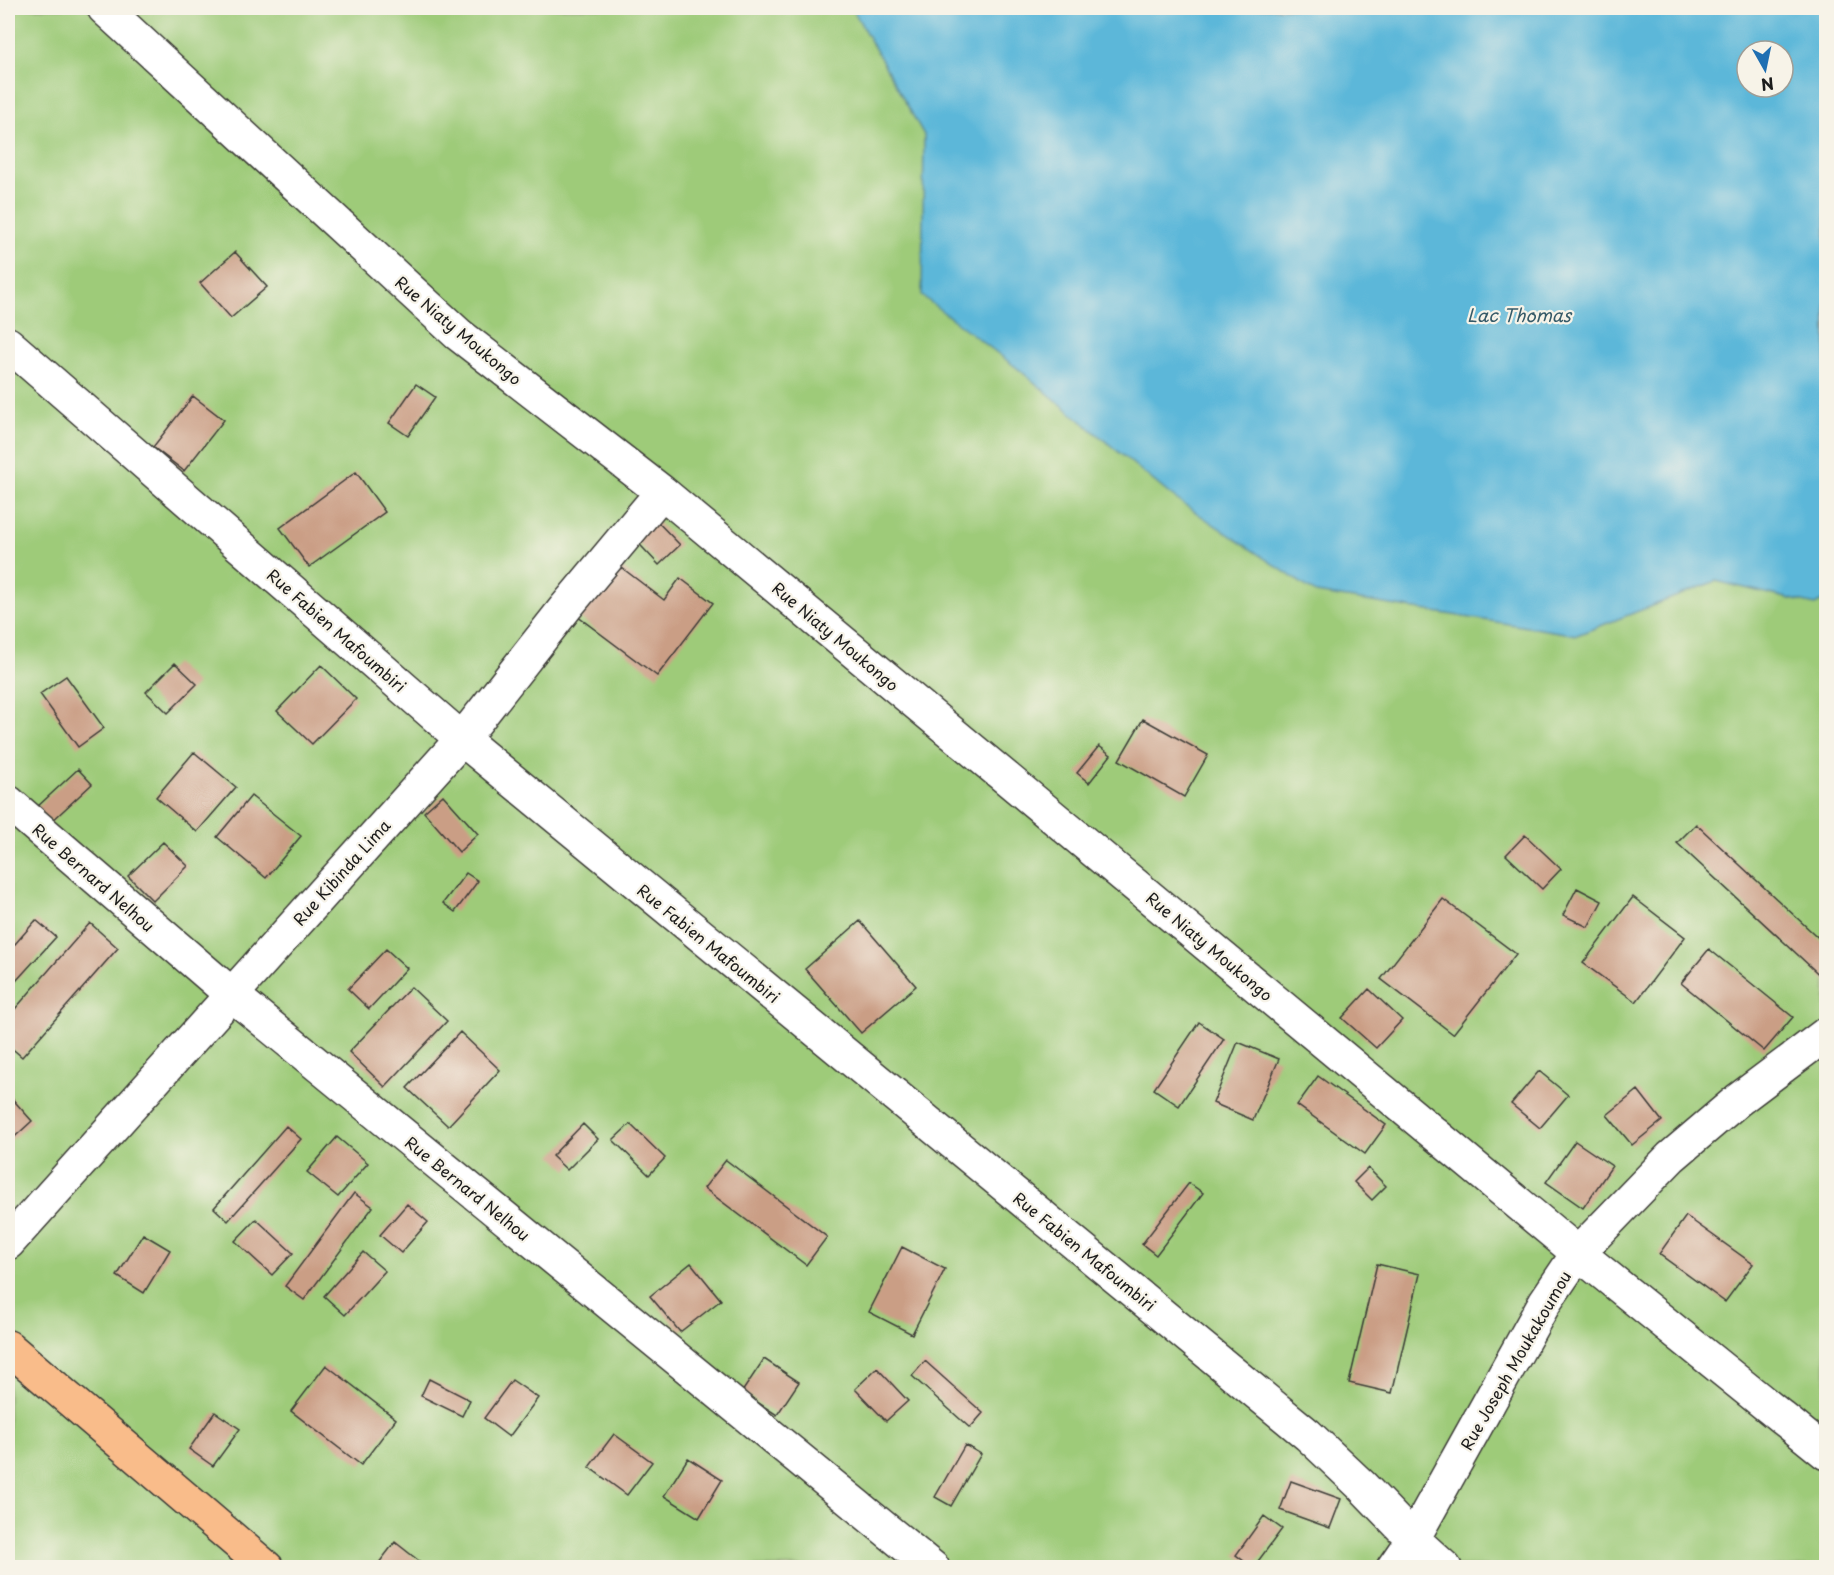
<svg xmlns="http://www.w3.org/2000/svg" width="1834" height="1575" viewBox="0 0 1834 1575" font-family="'Playpen Sans',sans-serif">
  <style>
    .green { fill: #9ecb79; stroke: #5d744a; stroke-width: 1.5; fill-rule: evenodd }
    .water { fill: #5bb7d9; stroke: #3c6a7a; stroke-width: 1.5; fill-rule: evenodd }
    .building { fill: #ca9e85 }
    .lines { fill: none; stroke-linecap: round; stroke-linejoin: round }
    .minor-casing { stroke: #3b3a36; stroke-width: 36 }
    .trunk-casing { stroke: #3b3a36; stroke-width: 36 }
    .minor { stroke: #fff; stroke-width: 33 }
    .trunk { stroke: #f9bc8a; stroke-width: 33 }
    .labels { text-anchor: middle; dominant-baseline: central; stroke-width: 4.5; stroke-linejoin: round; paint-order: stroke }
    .street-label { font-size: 16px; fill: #1c1c1c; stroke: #f7f3e8 }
    .water-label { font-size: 18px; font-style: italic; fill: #355a68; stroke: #f7f3e8 }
  </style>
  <rect width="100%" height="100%" fill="#f7f3e8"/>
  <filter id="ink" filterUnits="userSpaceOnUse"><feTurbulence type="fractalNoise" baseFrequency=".0167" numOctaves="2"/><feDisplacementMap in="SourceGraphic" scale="12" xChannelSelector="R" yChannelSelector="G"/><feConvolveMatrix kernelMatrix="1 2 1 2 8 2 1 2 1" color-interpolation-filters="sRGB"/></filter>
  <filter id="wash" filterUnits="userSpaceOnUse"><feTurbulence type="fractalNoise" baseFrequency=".008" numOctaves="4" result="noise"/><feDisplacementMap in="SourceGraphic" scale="24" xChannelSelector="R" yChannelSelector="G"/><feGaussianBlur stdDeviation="1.35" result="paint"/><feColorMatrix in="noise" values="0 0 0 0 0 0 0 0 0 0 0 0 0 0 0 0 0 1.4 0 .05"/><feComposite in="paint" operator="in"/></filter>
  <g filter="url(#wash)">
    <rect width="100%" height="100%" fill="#ebe4c6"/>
    <!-- green -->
    <path class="green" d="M8,8H1826V1567H8ZM1747,51H1783V87H1747Z"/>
    <!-- water -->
    <path class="water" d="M852,8H1826V599L1815,605L1716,581L1577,635L1316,593L1173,497L1017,368L922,296L924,135ZM1747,51H1783V87H1747Z"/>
    <g id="blocks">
      <!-- building -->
      <path class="building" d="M235,252L267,287L231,318L200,283Z
        M416,384L435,397L408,436L389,423Z
        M193,396L224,420L184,471L153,447Z
        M356,472L385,512L309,567L280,528Z
        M648,512L680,545L659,565L627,531Z
        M609,558L664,600L680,578L713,603L657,676L569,610Z
        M175,663L197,684L168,713L146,692Z
        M321,665L356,699L312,744L277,711Z
        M66,676L104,728L78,747L40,694Z
        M1143,719L1208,755L1184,797L1119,760Z
        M1099,746L1111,755L1089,783L1077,773Z
        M194,752L236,787L197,832L156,797Z
        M78,769L92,784L50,823L36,808Z
        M443,795L478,834L459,852L424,812Z
        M251,796L301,836L266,878L217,837Z
        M1696,824L1826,945V981L1677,843Z
        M1525,835L1561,869L1542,889L1506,855Z
        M163,842L188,866L153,901L128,876Z
        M466,873L478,881L455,912L443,903Z
        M1577,888L1602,901L1588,927L1563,915Z
        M1633,897L1685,937L1636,1002L1583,963Z
        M1443,899L1516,954L1453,1034L1381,979Z
        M36,920L56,937L16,981L8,974V952Z
        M860,921L916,986L861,1033L805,969Z
        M90,923L118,948L22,1057L8,1045V1017Z
        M386,949L407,968L369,1009L348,989Z
        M1709,949L1793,1017L1764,1051L1681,983Z
        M411,987L447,1021L385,1087L349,1052Z
        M1369,989L1402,1020L1376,1048L1342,1018Z
        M1199,1022L1224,1039L1179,1106L1154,1089Z
        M460,1032L500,1070L448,1126L407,1088Z
        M1238,1042L1279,1059L1253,1120L1213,1103Z
        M1539,1071L1568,1095L1540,1128L1511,1104Z
        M1318,1076L1386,1125L1365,1154L1297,1105Z
        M1638,1090L1662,1121L1632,1145L1607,1115Z
        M8,1094L32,1121L8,1143Z
        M583,1124L598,1139L567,1170L552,1156Z
        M630,1124L665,1158L649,1175L613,1140Z
        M286,1126L301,1139L228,1221L214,1208Z
        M337,1137L368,1163L338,1197L307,1172Z
        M1575,1141L1612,1166L1583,1208L1546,1182Z
        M726,1160L827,1237L806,1265L704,1188Z
        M1368,1168L1386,1186L1372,1200L1354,1182Z
        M1189,1183L1203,1193L1156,1255L1142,1244Z
        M354,1193L373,1207L304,1300L285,1286Z
        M407,1204L428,1222L401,1253L380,1235Z
        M1686,1216L1753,1264L1725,1302L1659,1254Z
        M256,1219L293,1253L272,1275L235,1241Z
        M143,1234L170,1250L144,1293L117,1276Z
        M902,1247L945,1269L912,1334L869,1312Z
        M363,1252L385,1271L345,1315L324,1296Z
        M691,1263L721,1300L680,1332L650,1296Z
        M1377,1264L1420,1274L1392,1393L1349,1383Z
        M764,1359L799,1382L777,1415L742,1392Z
        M925,1361L983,1413L970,1428L912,1376Z
        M326,1365L396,1419L361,1465L291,1411Z
        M877,1368L908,1401L886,1421L855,1389Z
        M429,1379L470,1400L462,1416L421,1396Z
        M512,1380L538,1398L509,1437L484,1418Z
        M215,1412L240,1429L213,1466L189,1449Z
        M614,1434L652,1462L627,1495L589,1467Z
        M965,1445L981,1454L951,1506L935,1497Z
        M688,1458L722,1480L699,1518L664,1496Z
        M1291,1481L1341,1499L1330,1528L1280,1510Z
        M1264,1516L1282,1529L1253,1568L1236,1555Z
        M395,1542L428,1568H375Z"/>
    </g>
  </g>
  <g filter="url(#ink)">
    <use href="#blocks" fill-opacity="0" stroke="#3b3a36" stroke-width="1.5"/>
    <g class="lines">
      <!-- minor casing -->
      <g class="minor-casing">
        <path id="minor" d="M104,8L458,334L662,492L1578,1253L1826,1453
          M8,344L462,739L1308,1435L1361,1485L1413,1539L1445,1568
          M8,802L231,994L933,1568
          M8,1243L462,739L566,607L662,492
          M1393,1568L1413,1539L1545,1302L1578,1253L1671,1157L1738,1100L1826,1034"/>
      </g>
      <!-- trunk casing -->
      <g class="trunk-casing">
        <path id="trunk" d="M8,1347L267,1568"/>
      </g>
      <!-- minor -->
      <use href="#minor" class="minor"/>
      <!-- trunk -->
      <use href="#trunk" class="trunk"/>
    </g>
  </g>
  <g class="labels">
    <!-- street labels -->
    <g class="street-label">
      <text transform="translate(459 330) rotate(40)">Rue Niaty Moukongo</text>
      <text transform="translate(337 630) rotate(41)">Rue Fabien Mafoumbiri</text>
      <text transform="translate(836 636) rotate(40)">Rue Niaty Moukongo</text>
      <text transform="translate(341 872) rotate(-48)">Rue Kibinda Lima</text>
      <text transform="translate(94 877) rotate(41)">Rue Bernard Nelhou</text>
      <text transform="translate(709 943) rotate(39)">Rue Fabien Mafoumbiri</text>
      <text transform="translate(1210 946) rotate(40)">Rue Niaty Moukongo</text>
      <text transform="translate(468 1188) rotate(39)">Rue Bernard Nelhou</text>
      <text transform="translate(1085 1251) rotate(39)">Rue Fabien Mafoumbiri</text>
      <text transform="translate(1515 1360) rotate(-60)">Rue Joseph Moukakoumou</text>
    </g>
    <!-- water labels -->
    <g class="water-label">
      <text x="1519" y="314">Lac Thomas</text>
    </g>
  </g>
  <!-- margin -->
  <rect width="1834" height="1575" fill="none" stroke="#f7f3e8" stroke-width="30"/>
  <!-- north arrow -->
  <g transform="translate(1765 69) rotate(171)"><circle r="28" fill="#f7f3e8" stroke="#9f9d96" stroke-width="1.5"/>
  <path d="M0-4.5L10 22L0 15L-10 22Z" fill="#1f6fb2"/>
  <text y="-9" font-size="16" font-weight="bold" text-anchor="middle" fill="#1c1c1c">N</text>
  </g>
</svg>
